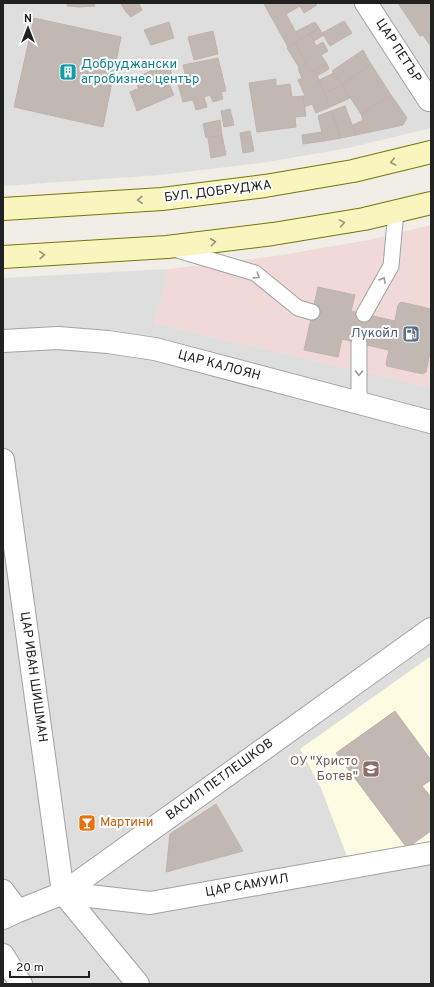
<svg xmlns="http://www.w3.org/2000/svg" width="434" height="987" viewBox="0 0 434 987" font-family="Overpass,sans-serif">
  <style>
    .residential { fill: #dfdede }
    .commercial { fill: #f1d8d9 }
    .education { fill: #fefbe3 }
    .building { fill: #c1b8b4; stroke: #c2b2aa }
    .lines { fill: none; stroke-linecap: round; stroke-linejoin: round }
    .service-casing { stroke: #a2a2a2; stroke-width: 17 }
    .minor-casing { stroke: #a2a2a2; stroke-width: 24 }
    .secondary-casing { stroke: #777708; stroke-width: 24 }
    .service { stroke: #fff; stroke-width: 15 }
    .minor { stroke: #fff; stroke-width: 22 }
    .secondary { stroke: #f8f5be; stroke-width: 22 }
    .oneway { stroke: #979677 }
    .oneway2 { stroke: #9b9b9b }
    .labels { text-anchor: middle; dominant-baseline: central; stroke-width: 4; stroke-linejoin: round; paint-order: stroke }
    .street-label { font-size: 13px; fill: #212121; stroke: #fff }
    .culture-label { font-size: 13px; fill: #0d838f; stroke: #fff; text-anchor: start }
    .service-label { font-size: 13px; fill: #4e5e75; stroke: #fff; text-anchor: end }
    .education-label { font-size: 13px; fill: #785e54; stroke: #fff; text-anchor: end }
    .food-label { font-size: 13px; fill: #c56008; stroke: #fff; text-anchor: start }
  </style>
  <rect width="100%" height="100%" fill="#f1ede7"/>
  <!-- residential -->
  <path class="residential" d="M3,3H431V128L348,148L261,163L160,175L3,186Z
    M169,269L154,323L431,388V984H3V278Z"/>
  <!-- commercial -->
  <path class="commercial" d="M431,225V388L154,323L169,269L276,256L369,240Z"/>
  <!-- education -->
  <path class="education" d="M431,656V843L348,859L321,788L300,749Z"/>
  <!-- building -->
  <path class="building" d="M67,3H79L80,7L67,6Z
    M79,3H94L95,6L80,7Z
    M123,3H140L139,4L142,10L131,17L126,12L121,4Z
    M265,3H315L317,5L304,13L300,6L286,14L300,40L288,47L264,4Z
    M398,3H431V47L423,35L420,36Z
    M34,18L121,37L103,127L14,107Z
    M344,21L352,33L330,46L322,33Z
    M169,22L174,38L151,45L144,30Z
    M315,22L319,28L300,40L295,32Z
    M319,28L324,35L314,41L310,33Z
    M213,31L218,54L194,60L188,37Z
    M310,33L316,46L323,42L328,51L321,55L327,64L311,72L295,43Z
    M295,43L307,65L300,69L287,48Z
    M363,50L371,64L342,85L332,71Z
    M218,58L226,91L221,92L223,99L213,102L210,95L204,97L207,107L196,110L193,100L183,102L178,84L187,82L183,65Z
    M168,64L173,78L167,80L166,77L139,89L134,79L150,71Z
    M327,64L329,69L317,76L315,70Z
    M371,64L391,95L361,114L342,85Z
    M307,65L311,72L315,70L330,107L316,113L312,104L304,107L303,96H305L298,80L302,78L298,69Z
    M334,73L342,85L324,93L319,80Z
    M166,77L174,95L137,111L130,92Z
    M276,79V86L290,84L292,97L303,96L306,116L295,117L296,127L257,132L249,83Z
    M342,85L350,98L330,107L324,93Z
    M391,95L407,118L403,125L356,135L353,125L363,120L361,114Z
    M345,106L356,135L341,138L331,111Z
    M230,109L234,125L224,127L221,111Z
    M331,111L341,138L324,141L318,116Z
    M220,120L222,135L206,138L203,124Z
    M250,131L254,151L243,153L240,133Z
    M322,132L324,141L303,144L302,135Z
    M222,135L226,155L211,158L208,138Z
    M318,287L355,295L351,311L395,321L388,350L342,339L338,357L304,350Z
    M401,302L431,309V347L426,372L423,374L387,366L386,364L398,305Z
    M395,711L431,760V780L422,786L431,797V831L407,848L336,753Z
    M216,804L243,851L166,872L170,834Z"/>
  <g class="lines">
    <!-- service casing -->
    <g class="service-casing">
      <path id="service" d="M174,249L255,273L298,308L312,312
        M364,314L391,266L396,211
        M359,402V343"/>
    </g>
    <!-- minor casing -->
    <g class="minor-casing">
      <path id="minor" d="M366,3L429,100
        M3,341L58,338L108,342L155,349L431,422
        M3,460L63,893
        M3,891L18,911
        M63,893L150,903L431,853
        M63,893L138,984
        M3,918L18,911L63,893L431,629
        M3,955L21,984"/>
    </g>
    <!-- secondary casing -->
    <g class="secondary-casing">
      <path id="secondary" d="M3,209L162,199L265,186L353,171L431,152
        M3,257L167,247L273,234L364,219L431,203"/>
    </g>
    <!-- service -->
    <use href="#service" class="service"/>
    <!-- minor -->
    <use href="#minor" class="minor"/>
    <!-- secondary -->
    <use href="#secondary" class="secondary"/>
  </g>
  <!-- one-way arrows -->
  <defs><path id="oneway-chevron" d="M-2-3.5L2.5 0L-2 3.5" fill="none" stroke-width="1.6" stroke-linecap="round" stroke-linejoin="round"/></defs>
  <g class="oneway">
    <use href="#oneway-chevron" transform="translate(393 162) rotate(167)"/>
    <use href="#oneway-chevron" transform="translate(140 200) rotate(176)"/>
    <use href="#oneway-chevron" transform="translate(342 223) rotate(-10)"/>
    <use href="#oneway-chevron" transform="translate(213 242) rotate(-7)"/>
    <use href="#oneway-chevron" transform="translate(42 255) rotate(-3)"/>
  </g>
  <g class="oneway2">
    <use href="#oneway-chevron" transform="translate(257 276) rotate(33)"/>
    <use href="#oneway-chevron" transform="translate(383 280) rotate(-60)"/>
    <use href="#oneway-chevron" transform="translate(359 373) rotate(91)"/>
  </g>
  <!-- icons -->
  <defs>
    <g id="building-square" transform="scale(0.9)"><rect x="-9" y="-9" width="18" height="18" rx="4" fill="#0f9aa8" stroke="#fff"/><path d="M-4-6H4V6H1V3H-1V6H-4ZM-2.5-4.3h1.7v1.8h-1.7ZM.8-4.3h1.7v1.8H.8ZM-2.5-1h1.7V.8h-1.7ZM.8-1h1.7V.8H.8Z" fill="#fff"/></g>
    <g id="fuel-square" transform="scale(0.9)"><rect x="-9" y="-9" width="18" height="18" rx="4" fill="#5c6f8a" stroke="#fff"/><path d="M-5.5-6h7V0h2V4h1.3V-2.5L3-4.5l.8-.8L6-3V5H2.5V1h-1V6h-7ZM-4.2-4.7v3.2H.2V-4.7Z" fill="#fff"/></g>
    <g id="school-square" transform="scale(0.9)"><rect x="-9" y="-9" width="18" height="18" rx="4" fill="#8d6e63" stroke="#fff"/><path d="M0-5L7-2L0 1L-7-2ZM-4 1L0 2.5L4 1V4Q0 6-4 4Z" fill="#fff"/></g>
    <g id="bar-square" transform="scale(0.9)"><rect x="-9" y="-9" width="18" height="18" rx="4" fill="#e8710a" stroke="#fff"/><path d="M-6-5H6L.8 .8V4.5H3.5V6h-7V4.5H-.8V.8Z" fill="#fff"/></g>
  </defs>
  <g fill-rule="evenodd">
    <use href="#building-square" x="68" y="72"/>
    <use href="#fuel-square" x="411" y="334"/>
    <use href="#school-square" x="371" y="769"/>
    <use href="#bar-square" x="87" y="823"/>
  </g>
  <g class="labels">
    <!-- street labels -->
    <g class="street-label">
      <text transform="translate(398 51) rotate(57)">ЦАР ПЕТЪР</text>
      <text transform="translate(218 192) rotate(-7)">БУЛ. ДОБРУДЖА</text>
      <text transform="translate(219 366) rotate(15)">ЦАР КАЛОЯН</text>
      <text transform="translate(33 677) rotate(82)">ЦАР ИВАН ШИШМАН</text>
      <text transform="translate(220 780) rotate(-36)">ВАСИЛ ПЕТЛЕШКОВ</text>
      <text transform="translate(247 886) rotate(-10)">ЦАР САМУИЛ</text>
    </g>
    <!-- culture labels -->
    <g class="culture-label">
      <text x="81" y="65">Добруджански<tspan x="81" dy="15">агробизнес център</tspan></text>
    </g>
    <!-- service labels -->
    <g class="service-label">
      <text x="398" y="334">Лукойл</text>
    </g>
    <!-- education labels -->
    <g class="education-label">
      <text x="358" y="762">ОУ "Христо<tspan x="358" dy="15">Ботев"</tspan></text>
    </g>
    <!-- food labels -->
    <g class="food-label">
      <text x="100" y="823">Мартини</text>
    </g>
  </g>
  <!-- border -->
  <rect width="434" height="987" fill="none" stroke="#212121" stroke-width="8"/>
  <!-- north arrow -->
  <g transform="translate(28 28)" stroke="#ffffff" stroke-width="3" paint-order="stroke">
  <path d="M0-3L7 15L0 10L-7 15Z" fill="#212121"/>
  <text y="-6" font-size="11" font-weight="bold" text-anchor="middle" fill="#212121">N</text>
  </g>
  <!-- scale -->
  <path d="M10 971v6h79v-6" fill="none" stroke="#212121" stroke-width="2"/>
  <text x="16" y="971" font-size="12" fill="#212121" stroke="#ffffff" stroke-width="3" paint-order="stroke">20 m</text>
</svg>
